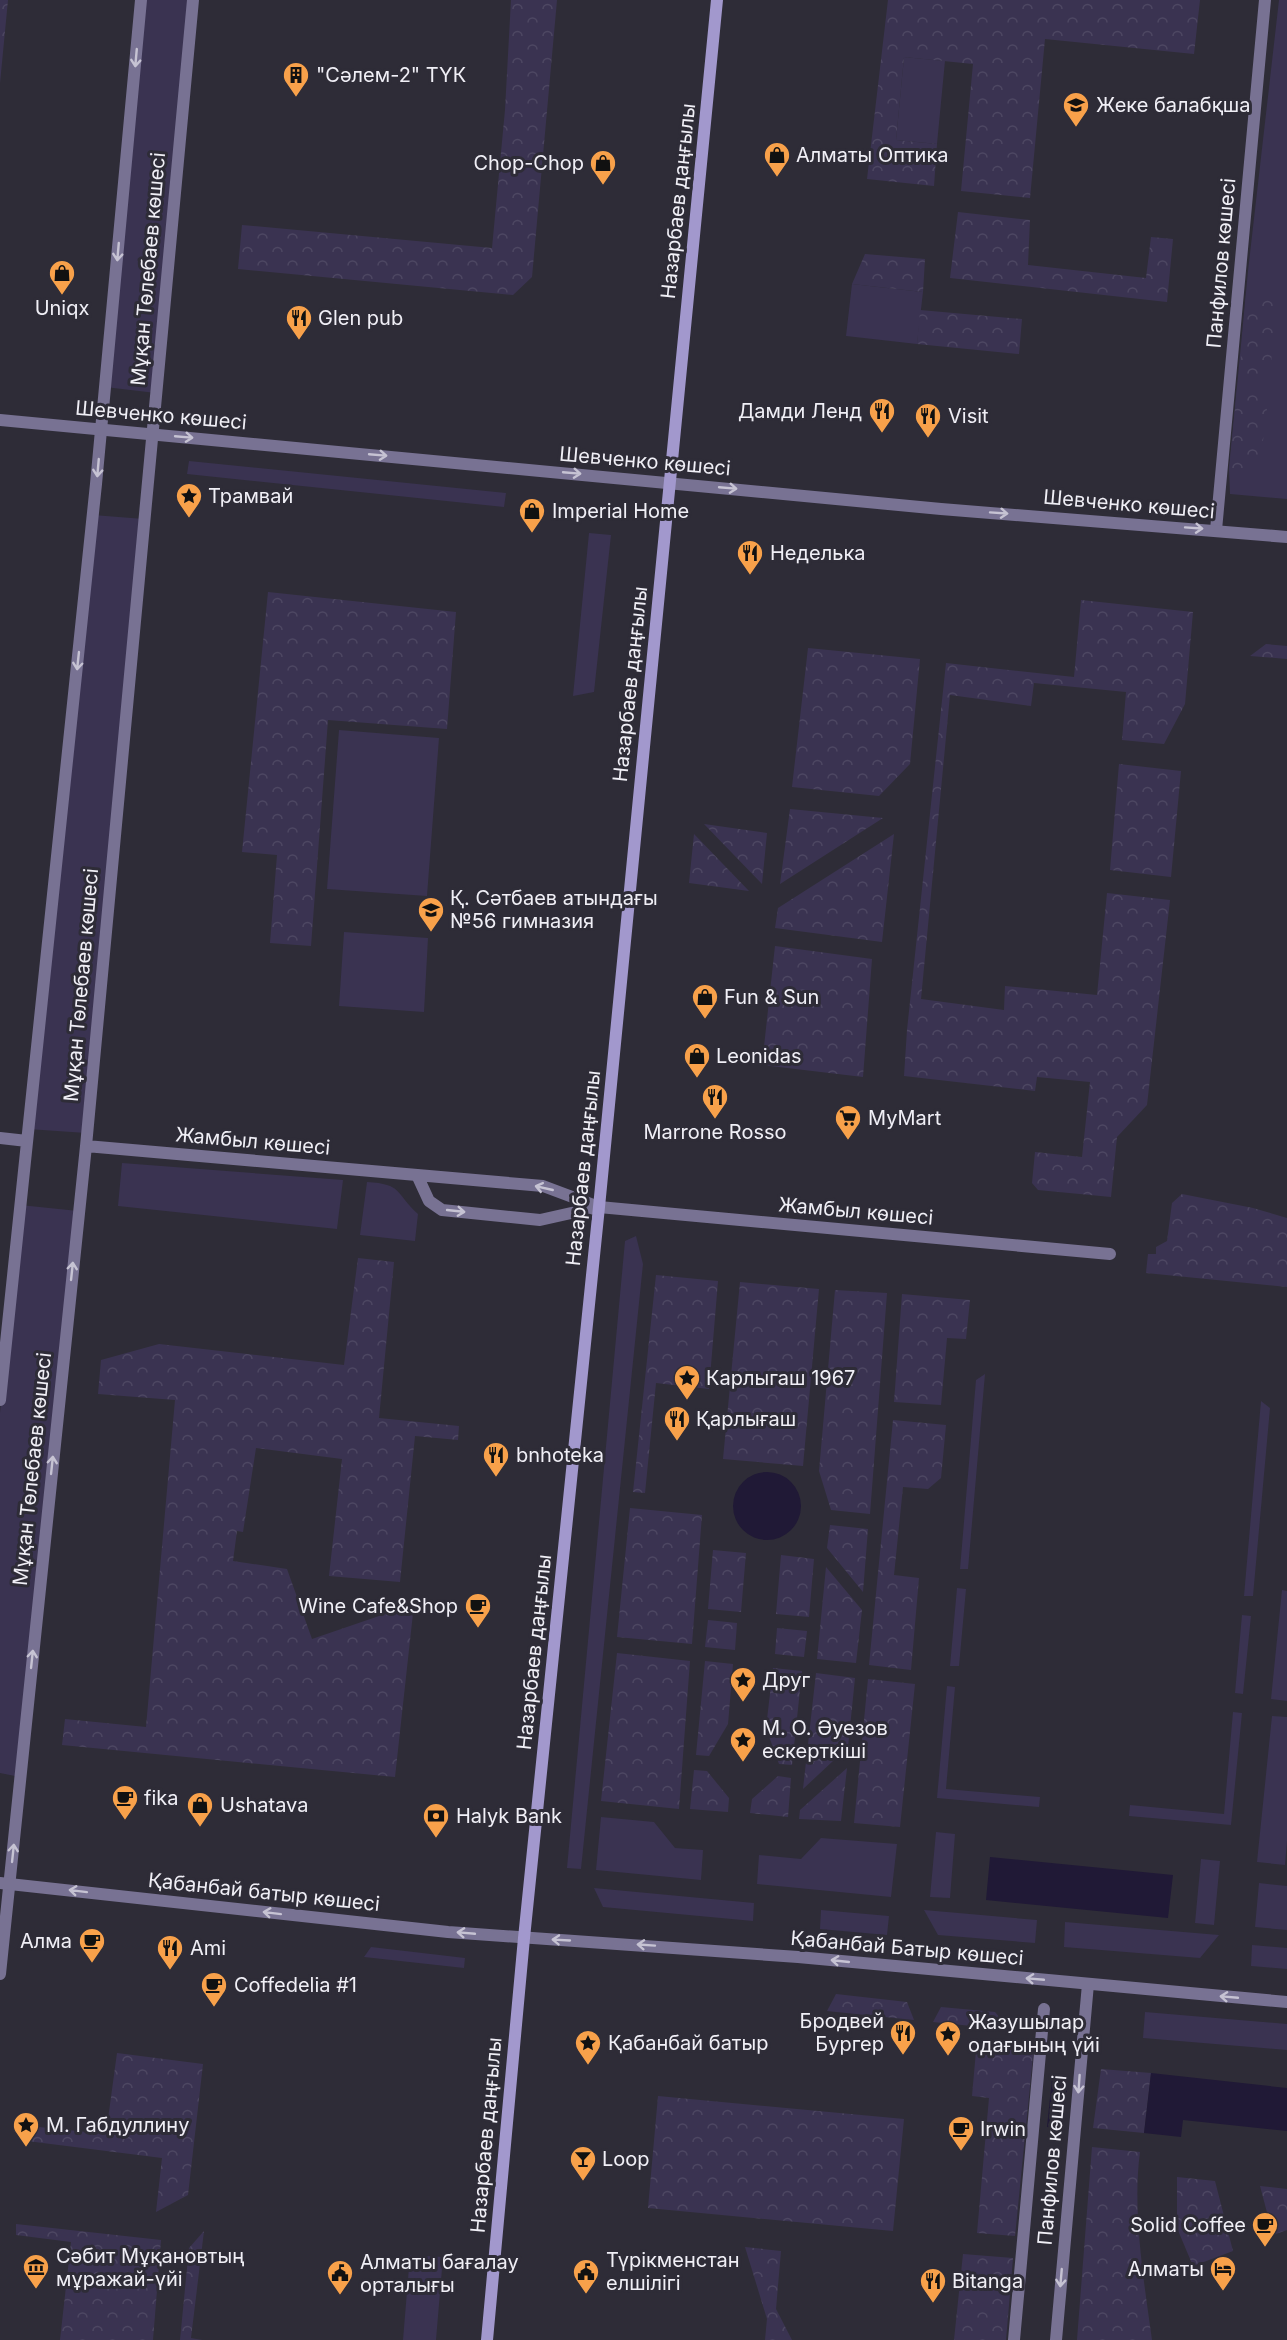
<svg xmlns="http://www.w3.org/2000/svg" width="1287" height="2340" viewBox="0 0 1287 2340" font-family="Inter,sans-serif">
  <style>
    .green { fill: #3a3351 }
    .forest { fill: url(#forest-crowns) }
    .water { fill: #201936 }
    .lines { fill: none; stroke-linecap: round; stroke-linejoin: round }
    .pedestrian { stroke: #787293; stroke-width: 12 }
    .minor { stroke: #787293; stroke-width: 12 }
    .tertiary { stroke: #787293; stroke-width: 12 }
    .secondary { stroke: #a298cd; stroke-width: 12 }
    .oneway { stroke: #c6c3d3 }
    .labels { text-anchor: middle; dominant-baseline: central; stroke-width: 6; stroke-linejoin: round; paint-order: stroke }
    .poi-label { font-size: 20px; fill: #f0eff6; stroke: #2e2c37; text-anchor: start }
    .street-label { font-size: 20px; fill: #f0eff6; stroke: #2e2c37 }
  </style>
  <defs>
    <pattern id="forest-crowns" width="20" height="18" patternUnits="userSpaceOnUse" patternTransform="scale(1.5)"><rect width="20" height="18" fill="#3a3351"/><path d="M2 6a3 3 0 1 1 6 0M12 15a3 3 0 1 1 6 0" fill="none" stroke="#4d4762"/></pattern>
  </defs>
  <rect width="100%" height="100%" fill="#2e2c37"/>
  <!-- green -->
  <path class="green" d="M141,0H193L156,393L105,387Z
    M1279,0H1287V499L1230,494L1229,470L1248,271Z
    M904,57L945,61L937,144L896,140Z
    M852,284L923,292L917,344L846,336Z
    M189,461L506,493L504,507L187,474Z
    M93,515L144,519L86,1133L28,1129Z
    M589,533L611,535L594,692L573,696Z
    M339,730L439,738L427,896L327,889Z
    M344,932L428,938L424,1012L339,1006Z
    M122,1163L343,1180L337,1229L118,1206Z
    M367,1182C403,1184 395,1193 418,1214L415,1241L360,1235Z
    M20,1205L78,1211L20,1777L0,1773V1413Z
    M636,1236L643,1264L581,1869L567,1868L625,1241Z
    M985,1374L968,1569H960L976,1380Z
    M1261,1401L1270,1408L1253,1596H1244Z
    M957,1588L966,1589L959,1666H950Z
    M1282,1590L1287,1591V1701L1271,1699Z
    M1242,1615L1251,1616L1243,1694L1235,1693Z
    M947,1686L955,1687L946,1789L1040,1797L1039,1807L937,1798Z
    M1233,1712L1242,1713L1231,1825L1129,1816L1130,1805L1224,1814Z
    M1272,1716L1287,1717V1841L1285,1865L1257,1862Z
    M601,1817L654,1822L675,1848L703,1850L701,1880L596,1870Z
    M936,1832L955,1834L950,1898L930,1897Z
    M821,1838L897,1844L891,1897L757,1884L759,1855L801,1859Z
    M1201,1859L1220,1861L1214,1925L1195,1923Z
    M1259,1883L1287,1886V1930L1255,1927Z
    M594,1888L754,1903L753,1921L603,1907Z
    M821,1910L889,1916L887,1935L820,1929Z
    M924,1910L1037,1920L1035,1943L938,1935Z
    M1065,1922L1219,1935L1200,1958L1064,1947Z
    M1252,1945L1287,1948V1969L1251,1966Z
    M371,1947L465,1958L464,1968L364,1957Z
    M1145,2012L1287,2024V2050L1143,2038Z
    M410,2255L443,2257L436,2340H403Z"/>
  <!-- forest -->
  <path class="forest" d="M0,0H8L0,83Z
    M511,0H557L532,277L513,295L238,269L242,225L492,248L505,110Z
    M888,0H1200L1194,54L1045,39L1030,198L961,191L973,64L904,57L896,140L937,144L934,186L867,179Z
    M958,212L1030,220L1028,265L1146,278L1151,237L1173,239L1167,302L950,278Z
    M865,254L925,259L923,292L852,284Z
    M1246,295L1278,298L1269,381L1239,379Z
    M920,310L1022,319L1019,354L917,344Z
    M1237,388L1269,392L1259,473L1229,470Z
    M268,592L456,612L447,729L328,720L311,946L270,943L277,855L242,852Z
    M1081,600L1193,612L1185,704L1164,744L1122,740L1126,692L1034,683L1031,706L950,695L921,999L1004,1010L1005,986L1097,995L1107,893L1170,900L1147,1105L1117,1137L1111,1197L1038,1190L1032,1183L1035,1152L1082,1157L1090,1082L1037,1077L1035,1091L904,1076L907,1030L946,663L1074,677Z
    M1266,644L1287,646V659L1250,656Z
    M808,648L920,659L910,764L879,796L792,787Z
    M1119,764L1181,771L1171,877L1110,870Z
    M790,809L883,818L780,884Z
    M704,824L767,833L762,884Z
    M694,834L749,891L689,883Z
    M894,834L882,942L775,928L778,908Z
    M775,946L872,959L863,1077L762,1065Z
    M1182,1194L1253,1208L1287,1218V1287L1146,1273L1148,1254H1156V1247L1167,1241L1172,1203Z
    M358,1258L394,1262L379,1418L459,1426L458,1440L415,1436L400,1582L329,1576L342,1459L256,1448L243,1532L237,1531L233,1561L287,1569L312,1639L414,1604L395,1777L62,1745L65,1719L146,1727L175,1400L98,1394L101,1360L159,1344L344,1365Z
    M656,1275L718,1281L709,1389L656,1383L645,1493L633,1492Z
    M740,1282L819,1289L803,1466L723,1459Z
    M835,1290L887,1293L870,1514L831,1510L819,1471Z
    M902,1294L970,1300L966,1339L947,1338L941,1405L894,1402Z
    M893,1420L946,1425L941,1478L928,1489L903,1487L894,1575L919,1578L911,1670L869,1665Z
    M630,1508L702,1515L692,1644L617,1637Z
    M830,1525L868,1529L863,1592L827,1548Z
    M713,1550L746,1553L741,1612L708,1609Z
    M781,1555L814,1559L809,1617L776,1614Z
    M826,1567L862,1610L856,1663L817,1659Z
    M708,1620L737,1623L735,1650L705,1647Z
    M777,1628L807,1631L804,1657L775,1654Z
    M617,1653L690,1661L679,1809L601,1801Z
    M705,1661L733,1664L728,1724L709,1756L696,1755Z
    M773,1668L802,1671L792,1765L779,1764L766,1728Z
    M816,1673L855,1678L848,1747L803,1789Z
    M868,1679L915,1684L900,1827L854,1823Z
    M847,1768L841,1821L799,1819L800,1810Z
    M694,1770L707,1771L729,1798L728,1812L690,1809Z
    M778,1776L791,1778L788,1817L750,1813L752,1799Z
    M836,1994L907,2002L914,2020L827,2011Z
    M941,2007L995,2012L1006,2025L1001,2029L933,2022Z
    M977,2040L1034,2046L1015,2236L977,2233L989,2098L972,2096Z
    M117,2053L203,2064L188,2195L156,2212L162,2158L27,2141L29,2126L106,2134Z
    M1101,2069L1151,2073L1144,2133L1093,2128Z
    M658,2096L904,2119L893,2231L648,2208Z
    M1092,2147L1140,2152C1132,2210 1144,2282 1152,2340H1077Z
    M1177,2177L1215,2181L1233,2251L1193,2266L1177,2228Z
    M1260,2186L1287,2189V2230L1273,2235Z
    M16,2224L161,2240L153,2340H60L71,2242L16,2235Z
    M204,2231L191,2338L202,2340H180L189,2248Z
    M745,2247L781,2251L776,2309L792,2340H765L767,2319Z
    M963,2254L1013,2258L1006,2340H954Z"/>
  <!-- water -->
  <path class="water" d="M733 1506a34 34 0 1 1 68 0a34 34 0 1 1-68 0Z
    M990,1857L1173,1875L1168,1918L986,1900Z
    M1151,2073L1287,2088V2131L1183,2120L1181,2137L1144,2133Z
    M1052,2078L1068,2080L1063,2129L1047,2127Z"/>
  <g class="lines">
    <!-- pedestrian -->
    <path class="pedestrian" d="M1014,2340L1044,2009"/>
    <!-- minor -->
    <path class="minor" d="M1216,530L1265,0
      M0,1138L27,1141
      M86,1146L543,1186L599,1207L1110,1254
      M417,1175L429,1201L442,1210L540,1220L598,1207
      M0,1400L96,484L141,0
      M0,1974L86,1146L193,0
      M1056,2340L1088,1984"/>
    <!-- tertiary -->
    <path class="tertiary" d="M0,420L941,509L1287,537
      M0,1883L448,1932L798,1957L1287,2002"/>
    <!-- secondary -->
    <path class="secondary" d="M487,2340L524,1938L599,1207L717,0"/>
  </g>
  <!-- one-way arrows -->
  <defs><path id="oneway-shaft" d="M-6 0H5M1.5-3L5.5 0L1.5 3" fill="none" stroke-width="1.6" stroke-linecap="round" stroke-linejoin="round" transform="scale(1.5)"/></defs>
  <g class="oneway">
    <use href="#oneway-shaft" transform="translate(136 58) rotate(95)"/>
    <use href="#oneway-shaft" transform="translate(118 252) rotate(95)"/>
    <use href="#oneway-shaft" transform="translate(184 437) rotate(5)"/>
    <use href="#oneway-shaft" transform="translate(378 455) rotate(5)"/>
    <use href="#oneway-shaft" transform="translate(98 468) rotate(95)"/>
    <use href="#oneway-shaft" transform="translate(572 473) rotate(5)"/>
    <use href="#oneway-shaft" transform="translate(728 488) rotate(5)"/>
    <use href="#oneway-shaft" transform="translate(999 513) rotate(4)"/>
    <use href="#oneway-shaft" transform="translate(1194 528) rotate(4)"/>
    <use href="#oneway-shaft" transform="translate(78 661) rotate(96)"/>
    <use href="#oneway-shaft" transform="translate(544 1188) rotate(-167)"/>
    <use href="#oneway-shaft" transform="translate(456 1211) rotate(6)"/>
    <use href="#oneway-shaft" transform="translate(72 1271) rotate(-84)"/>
    <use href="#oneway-shaft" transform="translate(52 1465) rotate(-84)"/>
    <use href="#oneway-shaft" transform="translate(32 1659) rotate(-84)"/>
    <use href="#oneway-shaft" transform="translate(13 1853) rotate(-84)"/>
    <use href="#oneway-shaft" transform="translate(78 1891) rotate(-173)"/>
    <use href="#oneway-shaft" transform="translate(272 1913) rotate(-173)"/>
    <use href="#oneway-shaft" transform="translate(466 1933) rotate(-175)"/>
    <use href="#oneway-shaft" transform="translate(561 1940) rotate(-177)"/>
    <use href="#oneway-shaft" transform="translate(646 1945) rotate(-176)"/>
    <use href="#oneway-shaft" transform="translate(840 1961) rotate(-174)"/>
    <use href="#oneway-shaft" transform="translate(1035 1979) rotate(-175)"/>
    <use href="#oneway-shaft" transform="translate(1229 1997) rotate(-175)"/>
    <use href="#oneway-shaft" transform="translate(1079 2084) rotate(94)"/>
    <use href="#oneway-shaft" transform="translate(1061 2278) rotate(95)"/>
  </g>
  <!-- icons -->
  <defs>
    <g id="building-pin" transform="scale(1.35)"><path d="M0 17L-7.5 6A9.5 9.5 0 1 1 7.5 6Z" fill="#f8a14a" stroke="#2e2c37"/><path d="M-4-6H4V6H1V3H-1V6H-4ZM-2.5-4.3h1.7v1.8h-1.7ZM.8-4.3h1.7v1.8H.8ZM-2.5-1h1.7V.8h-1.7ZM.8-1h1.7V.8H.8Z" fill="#111"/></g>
    <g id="school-pin" transform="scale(1.35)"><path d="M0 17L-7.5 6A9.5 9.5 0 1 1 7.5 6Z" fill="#f8a14a" stroke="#2e2c37"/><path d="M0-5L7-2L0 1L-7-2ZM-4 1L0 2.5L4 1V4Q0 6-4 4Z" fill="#111"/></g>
    <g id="shop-pin" transform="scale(1.35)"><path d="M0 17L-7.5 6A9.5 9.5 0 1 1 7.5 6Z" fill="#f8a14a" stroke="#2e2c37"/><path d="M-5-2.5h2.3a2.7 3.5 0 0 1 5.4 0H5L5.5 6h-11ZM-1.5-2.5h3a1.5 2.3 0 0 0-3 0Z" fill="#111"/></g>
    <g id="restaurant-pin" transform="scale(1.35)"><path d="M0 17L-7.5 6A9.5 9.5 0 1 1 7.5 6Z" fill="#f8a14a" stroke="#2e2c37"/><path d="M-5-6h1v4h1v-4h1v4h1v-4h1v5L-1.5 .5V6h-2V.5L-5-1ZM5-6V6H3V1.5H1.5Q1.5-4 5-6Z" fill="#111"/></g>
    <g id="sight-pin" transform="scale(1.35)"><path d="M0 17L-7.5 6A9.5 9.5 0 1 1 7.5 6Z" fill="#f8a14a" stroke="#2e2c37"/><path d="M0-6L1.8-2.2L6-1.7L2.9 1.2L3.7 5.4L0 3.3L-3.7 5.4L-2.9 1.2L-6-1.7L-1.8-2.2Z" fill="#111"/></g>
    <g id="supermarket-pin" transform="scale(1.35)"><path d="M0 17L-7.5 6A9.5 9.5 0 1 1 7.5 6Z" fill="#f8a14a" stroke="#2e2c37"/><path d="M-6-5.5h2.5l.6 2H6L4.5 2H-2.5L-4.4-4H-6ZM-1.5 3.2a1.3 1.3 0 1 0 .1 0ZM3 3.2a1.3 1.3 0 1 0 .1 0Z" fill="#111"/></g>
    <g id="cafe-pin" transform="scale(1.35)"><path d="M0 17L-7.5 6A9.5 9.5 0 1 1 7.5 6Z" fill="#f8a14a" stroke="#2e2c37"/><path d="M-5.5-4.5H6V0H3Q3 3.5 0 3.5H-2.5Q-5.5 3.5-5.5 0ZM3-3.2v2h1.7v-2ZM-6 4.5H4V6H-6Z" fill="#111"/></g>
    <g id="bank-pin" transform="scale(1.35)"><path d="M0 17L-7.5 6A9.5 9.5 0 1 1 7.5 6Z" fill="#f8a14a" stroke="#2e2c37"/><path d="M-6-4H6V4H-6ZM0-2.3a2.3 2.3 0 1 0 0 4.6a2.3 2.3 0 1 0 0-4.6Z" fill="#111"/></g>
    <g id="bar-pin" transform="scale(1.35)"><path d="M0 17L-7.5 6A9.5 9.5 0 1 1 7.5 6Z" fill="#f8a14a" stroke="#2e2c37"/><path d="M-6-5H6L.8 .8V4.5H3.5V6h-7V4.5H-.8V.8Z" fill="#111"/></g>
    <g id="museum-pin" transform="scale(1.35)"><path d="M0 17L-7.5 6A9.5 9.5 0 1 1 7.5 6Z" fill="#f8a14a" stroke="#2e2c37"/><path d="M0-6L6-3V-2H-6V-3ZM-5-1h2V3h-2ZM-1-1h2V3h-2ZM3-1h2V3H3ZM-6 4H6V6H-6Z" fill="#111"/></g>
    <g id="hotel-pin" transform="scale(1.35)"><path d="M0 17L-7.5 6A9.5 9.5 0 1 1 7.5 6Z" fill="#f8a14a" stroke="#2e2c37"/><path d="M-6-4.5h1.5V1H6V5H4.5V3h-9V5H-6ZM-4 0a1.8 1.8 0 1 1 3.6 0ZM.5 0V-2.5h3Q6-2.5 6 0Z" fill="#111"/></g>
    <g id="civic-pin" transform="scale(1.35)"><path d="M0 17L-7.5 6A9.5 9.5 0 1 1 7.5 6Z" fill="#f8a14a" stroke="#2e2c37"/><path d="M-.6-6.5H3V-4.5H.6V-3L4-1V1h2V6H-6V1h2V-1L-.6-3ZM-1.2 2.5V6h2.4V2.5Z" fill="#111"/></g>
  </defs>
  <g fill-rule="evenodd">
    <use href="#building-pin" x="296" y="75"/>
    <use href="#school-pin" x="1076" y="105"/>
    <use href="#shop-pin" x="777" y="155"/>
    <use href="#shop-pin" x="603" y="163"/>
    <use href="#shop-pin" x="62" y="273"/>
    <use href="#restaurant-pin" x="299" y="318"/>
    <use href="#restaurant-pin" x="882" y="411"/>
    <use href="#restaurant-pin" x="928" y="416"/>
    <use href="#sight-pin" x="189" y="496"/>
    <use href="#shop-pin" x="532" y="511"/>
    <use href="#restaurant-pin" x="750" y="553"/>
    <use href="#school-pin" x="431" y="910"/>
    <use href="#shop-pin" x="705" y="997"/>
    <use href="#shop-pin" x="697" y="1056"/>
    <use href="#restaurant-pin" x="715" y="1097"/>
    <use href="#supermarket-pin" x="848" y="1118"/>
    <use href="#sight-pin" x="687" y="1378"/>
    <use href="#restaurant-pin" x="677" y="1419"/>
    <use href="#restaurant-pin" x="496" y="1455"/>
    <use href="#cafe-pin" x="478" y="1606"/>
    <use href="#sight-pin" x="743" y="1680"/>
    <use href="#sight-pin" x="743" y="1740"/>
    <use href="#cafe-pin" x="125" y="1798"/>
    <use href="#shop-pin" x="200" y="1805"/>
    <use href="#bank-pin" x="436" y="1816"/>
    <use href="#cafe-pin" x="92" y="1941"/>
    <use href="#restaurant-pin" x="170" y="1948"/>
    <use href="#cafe-pin" x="214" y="1985"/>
    <use href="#restaurant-pin" x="903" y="2033"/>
    <use href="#sight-pin" x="948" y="2034"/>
    <use href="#sight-pin" x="588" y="2043"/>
    <use href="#sight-pin" x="26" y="2125"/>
    <use href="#cafe-pin" x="961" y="2129"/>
    <use href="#bar-pin" x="583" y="2159"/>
    <use href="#cafe-pin" x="1265" y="2225"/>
    <use href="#museum-pin" x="36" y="2267"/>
    <use href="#hotel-pin" x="1223" y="2269"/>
    <use href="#civic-pin" x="586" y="2272"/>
    <use href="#civic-pin" x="340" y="2273"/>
    <use href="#restaurant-pin" x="933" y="2281"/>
  </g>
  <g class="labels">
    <!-- poi labels -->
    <g class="poi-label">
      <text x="316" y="75">"Сәлем-2" ТҮК</text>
      <text x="1096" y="105">Жеке балабқша</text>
      <text x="796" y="155">Алматы Оптика</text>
      <text x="584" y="163" text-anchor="end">Chop-Chop</text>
      <text x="62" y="308" text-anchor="middle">Uniqx</text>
      <text x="318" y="318">Glen pub</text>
      <text x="862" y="411" text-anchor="end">Дамди Ленд</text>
      <text x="948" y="416">Visit</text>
      <text x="208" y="496">Трамвай</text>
      <text x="552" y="511">Imperial Home</text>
      <text x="770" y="553">Неделька</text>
      <text x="450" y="898">Қ. Сәтбаев атындағы<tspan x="450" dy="23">№56 гимназия</tspan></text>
      <text x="724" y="997">Fun &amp; Sun</text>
      <text x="716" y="1056">Leonidas</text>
      <text x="868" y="1118">MyMart</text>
      <text x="715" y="1132" text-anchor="middle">Marrone Rosso</text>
      <text x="706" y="1378">Карлыгаш 1967</text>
      <text x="696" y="1419">Қарлығаш</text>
      <text x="516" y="1455">bnhoteka</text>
      <text x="458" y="1606" text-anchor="end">Wine Cafe&amp;Shop</text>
      <text x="762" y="1680">Друг</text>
      <text x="762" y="1728">М. О. Әуезов<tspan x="762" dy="23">ескерткіші</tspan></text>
      <text x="144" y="1798">fika</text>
      <text x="220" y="1805">Ushatava</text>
      <text x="456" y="1816">Halyk Bank</text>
      <text x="72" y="1941" text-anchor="end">Алма</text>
      <text x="190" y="1948">Ami</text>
      <text x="234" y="1985">Coffedelia #1</text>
      <text x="884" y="2021" text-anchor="end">Бродвей<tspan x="884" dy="23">Бургер</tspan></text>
      <text x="968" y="2022">Жазушылар<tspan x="968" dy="23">одағының үйі</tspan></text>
      <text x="608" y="2043">Қабанбай батыр</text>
      <text x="46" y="2125">М. Габдуллину</text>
      <text x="980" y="2129">Irwin</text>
      <text x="602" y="2159">Loop</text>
      <text x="1246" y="2225" text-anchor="end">Solid Coffee</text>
      <text x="56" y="2256">Сәбит Мұқановтың<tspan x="56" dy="23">мұражай-үйі</tspan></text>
      <text x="606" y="2260">Түрікменстан<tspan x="606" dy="23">елшілігі</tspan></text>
      <text x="360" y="2262">Алматы бағалау<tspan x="360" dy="23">орталығы</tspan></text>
      <text x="1204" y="2269" text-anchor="end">Алматы</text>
      <text x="952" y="2281">Bitanga</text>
    </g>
    <!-- street labels -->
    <g class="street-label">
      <text transform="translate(678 201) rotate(-84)">Назарбаев даңғылы</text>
      <text transform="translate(1221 263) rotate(-85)">Панфилов көшесі</text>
      <text transform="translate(148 269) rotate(-85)">Мұқан Төлебаев көшесі</text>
      <text transform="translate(161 415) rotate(5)">Шевченко көшесі</text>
      <text transform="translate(645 461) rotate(5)">Шевченко көшесі</text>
      <text transform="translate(1129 504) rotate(5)">Шевченко көшесі</text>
      <text transform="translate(630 684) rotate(-84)">Назарбаев даңғылы</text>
      <text transform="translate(81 985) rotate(-85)">Мұқан Төлебаев көшесі</text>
      <text transform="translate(253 1141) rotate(5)">Жамбыл көшесі</text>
      <text transform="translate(583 1168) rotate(-84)">Назарбаев даңғылы</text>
      <text transform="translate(856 1211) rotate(5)">Жамбыл көшесі</text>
      <text transform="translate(32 1469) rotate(-84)">Мұқан Төлебаев көшесі</text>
      <text transform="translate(534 1652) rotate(-84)">Назарбаев даңғылы</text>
      <text transform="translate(264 1892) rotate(6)">Қабанбай батыр көшесі</text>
      <text transform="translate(907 1948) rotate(5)">Қабанбай Батыр көшесі</text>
      <text transform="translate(486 2135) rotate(-85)">Назарбаев даңғылы</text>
      <text transform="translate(1052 2160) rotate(-85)">Панфилов көшесі</text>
    </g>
  </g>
</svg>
